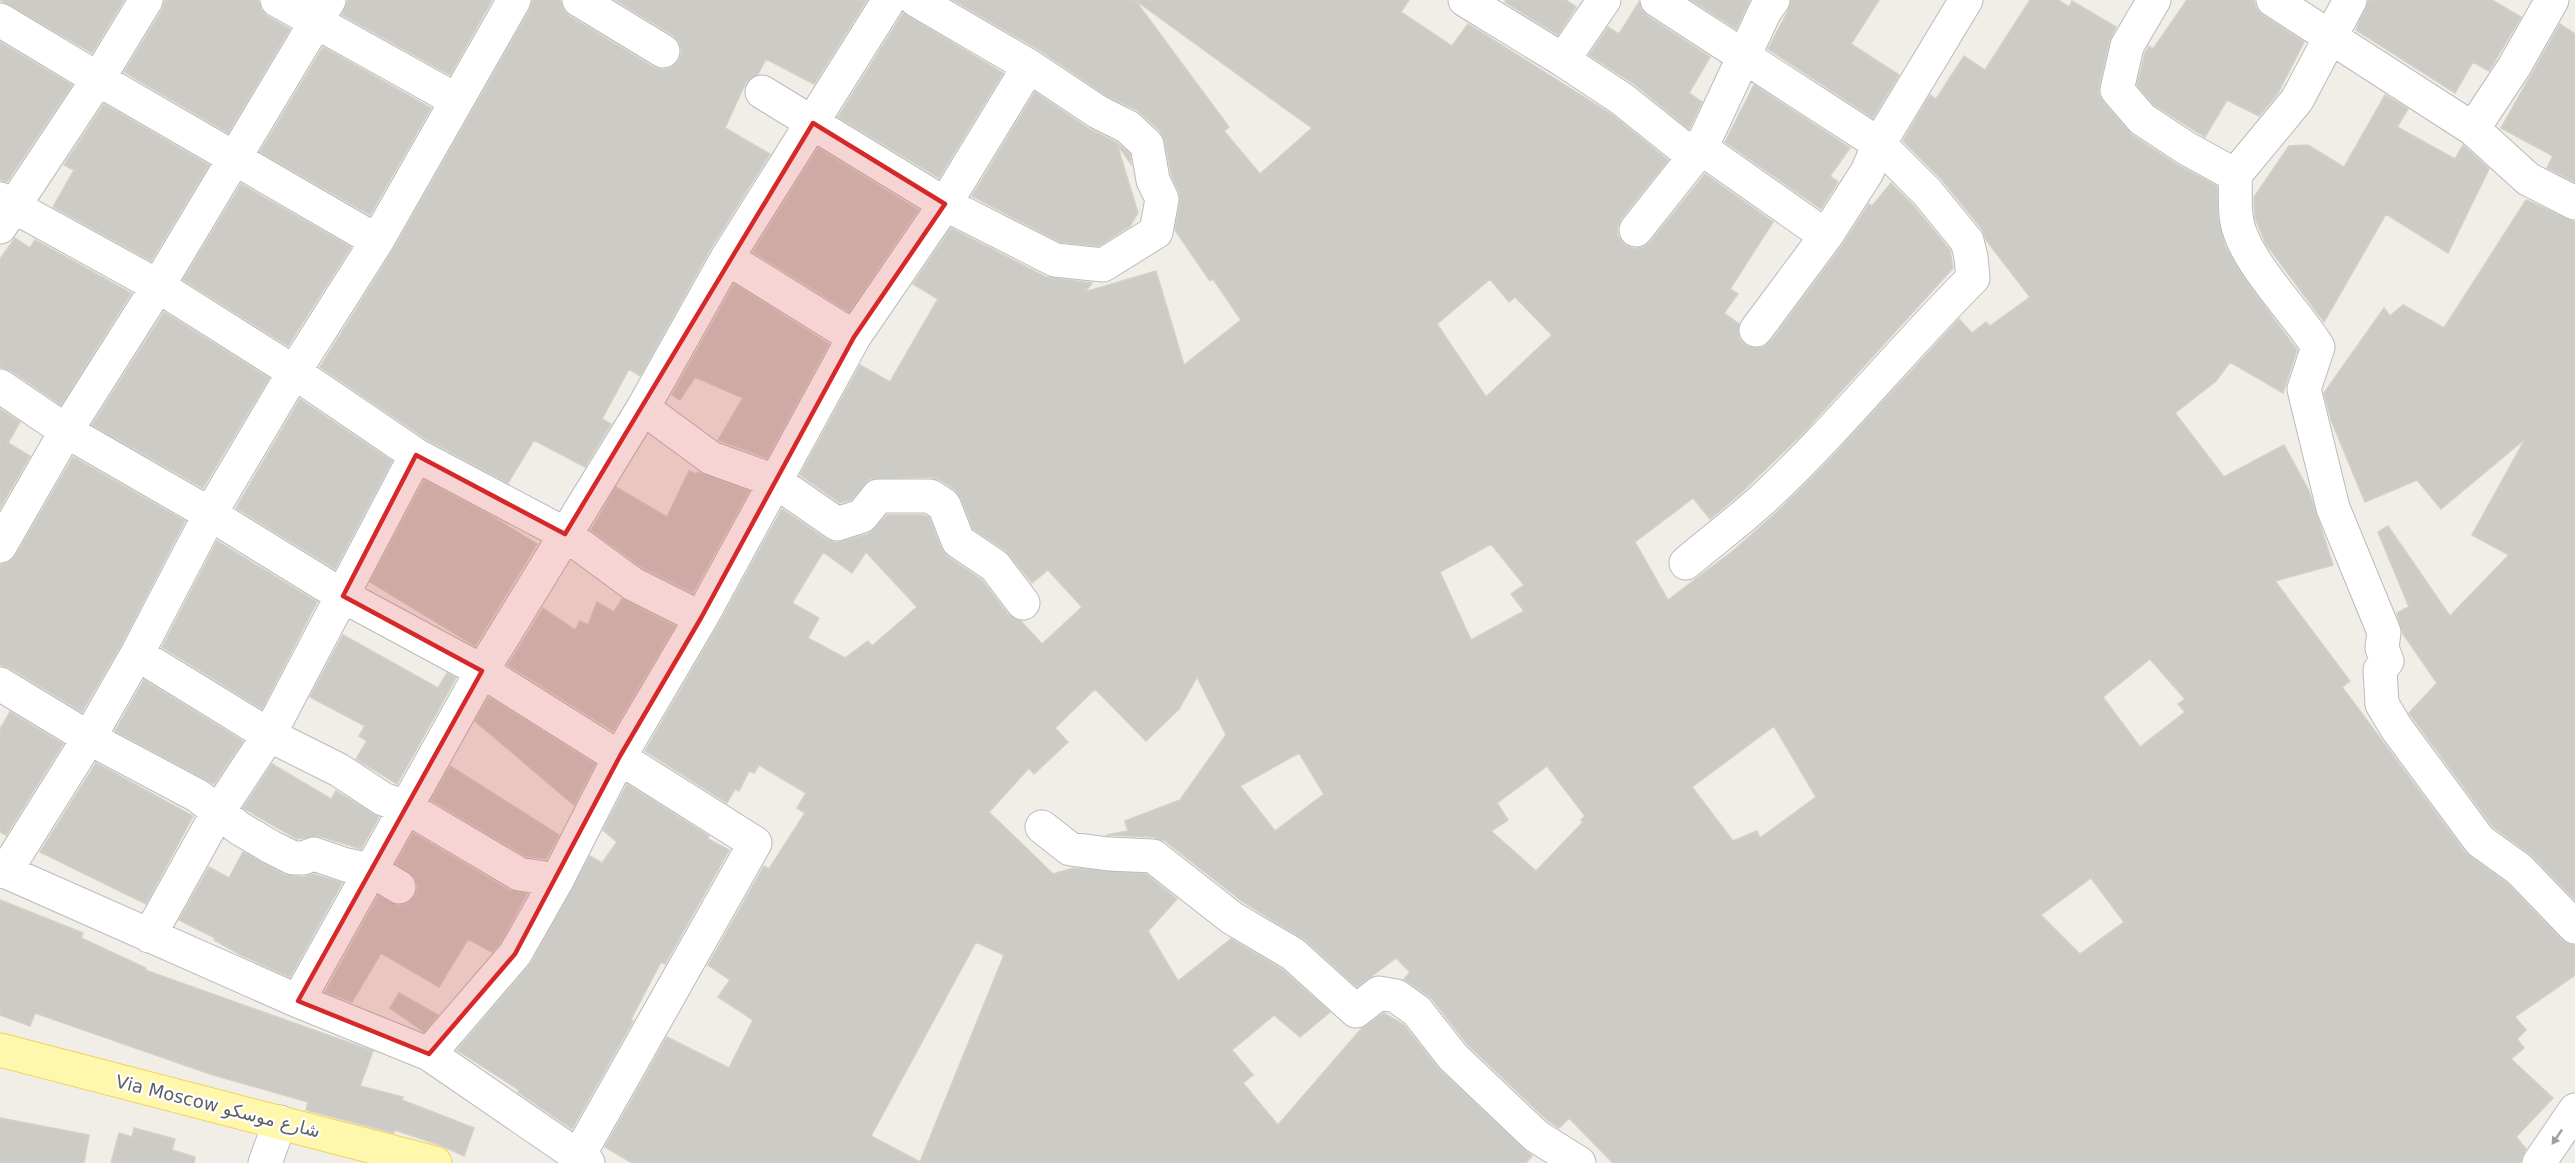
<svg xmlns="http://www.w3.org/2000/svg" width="2575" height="1163" viewBox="0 0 2575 1163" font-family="'DejaVu Sans','Noto Sans Arabic',sans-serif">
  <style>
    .building { fill: #cdcbc5; stroke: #d5d0c4; stroke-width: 1.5; fill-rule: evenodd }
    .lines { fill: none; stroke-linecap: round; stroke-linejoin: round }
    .minor-casing { stroke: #b8bbbf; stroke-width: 35 }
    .major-casing { stroke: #f3d25b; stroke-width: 35 }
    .minor { stroke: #fff; stroke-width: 33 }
    .major { stroke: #fff7ab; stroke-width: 33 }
    .oneway { fill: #9ea0a3 }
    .marked { fill: #d62828; fill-opacity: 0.2; stroke: #d62828; stroke-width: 4.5; stroke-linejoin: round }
    .labels { text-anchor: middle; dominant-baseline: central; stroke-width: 4.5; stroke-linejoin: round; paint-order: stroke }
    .street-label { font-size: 18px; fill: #5d6166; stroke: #fff }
  </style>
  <rect width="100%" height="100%" fill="#f0eee6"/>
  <!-- building -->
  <path class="building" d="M0,0H124L92,53Z
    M165,0H258L261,9L267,16L290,29L228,133L124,72L162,10Z
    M348,0H492L450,75L342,15Z
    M533,0H560L563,9L569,16L653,67L663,70L672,67L679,60L682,51L679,42L673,35L615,0H867L814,84L766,59L758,74L746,82L725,128L770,154L711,248L640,376L629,369L602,419L611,424L585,467L534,440L508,483L426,439L320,367L393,250L530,9Z
    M953,0H1409L1401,12L1452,46L1468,24L1611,114L1668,160L1621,219L1617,228L1618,236L1625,245L1634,249L1643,247L1650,242L1705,174L1773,222L1730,289L1738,294L1724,313L1739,324V338L1745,345L1753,348L1763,347L1771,341L1841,247L1869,204L1872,206L1891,183L1913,205L1950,250L1953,268L1804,432L1742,492L1710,519L1693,498L1635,542L1668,600L1734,550L1777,512L1831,458L1959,319L1972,333L1986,322L1990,326L2030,297L1986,240L1982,229L1942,180L1903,141L1930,95L1936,99L1964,56L1985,70L2030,0H2058L2069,7L2072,1L2116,27L2109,42L2099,86V94L2103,102L2132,135L2176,164L2217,186L2218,219L2225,246L2245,280L2297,350L2283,393L2230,362L2216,381L2175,413L2224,477L2284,445L2309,491L2333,565L2275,581L2350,681L2342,687L2465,852L2507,883L2562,940L2575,945V975L2515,1017L2526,1030L2517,1039L2524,1048L2511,1059L2553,1098L2516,1137L2526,1149L2520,1163H1613L1569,1118L1559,1128L1548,1121L1467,1044L1432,999L1404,979L1410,972L1396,958L1357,987L1305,940L1243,902L1165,841L1154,837L1106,835L1128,831L1125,821L1180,800L1226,735L1197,677L1179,709L1146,741L1096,690L1093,691L1055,728L1068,742L1034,774L1029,768L989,812L1053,874L1074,868L1146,874L1177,899L1148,931L1178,981L1231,939L1282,969L1330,1012L1300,1037L1274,1015L1232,1050L1253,1075L1243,1083L1278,1125L1361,1029L1384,1013L1404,1025L1440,1070L1532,1156L1526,1163H632L605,1147L667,1037L729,1068L753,1020L718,997L730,980L708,965L764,866L769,869L805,813L797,808L806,793L759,765L754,773L749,771L739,791L735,789L727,803L645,751L717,627L782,509L826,539L835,543L868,534L887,515H924L929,517L941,548L947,556L982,580L1008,614L1021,621L1042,644L1082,607L1048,570L1032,583L1006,551L973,529L961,498L954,489L940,480L930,477L870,479L851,500L840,503L800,475L860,365L890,382L938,299L913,284L951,228L1046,277L1092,283L1085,292L1156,271L1184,365L1241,320L1213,279L1210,281L1175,230L1180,202L1179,192L1171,174L1165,142L1160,131L1137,110L1107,96L1039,50ZM1135,0L1277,103L1312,128L1260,174L1224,131L1229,127ZM1490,279L1509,302L1515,297L1552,335L1486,397L1437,324ZM1491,544L1524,585L1511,594L1524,611L1471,640L1440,572ZM823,552L852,573L866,552L917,607L872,646L868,641L845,658L808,638L819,618L792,603ZM2150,659L2185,699L2178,704L2185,712L2140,747L2103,697ZM1774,726L1816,797L1760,838L1757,831L1733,841L1692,787ZM1299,753L1324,794L1275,831L1240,786ZM1547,766L1585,816L1581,820L1583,822L1536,871L1491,831L1508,820L1497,803ZM2091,878L2124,922L2080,954L2041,915ZM976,942L1004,955L920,1162L871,1136Z
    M1506,0H1566L1576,7L1558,35L1505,2Z
    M1691,0H1750L1736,29Z
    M1791,0H1879L1851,44L1899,75L1873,118L1768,49L1788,11Z
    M2187,0H2254L2256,8L2262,15L2304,42L2278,93L2259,116L2227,100L2205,137L2154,105L2137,85L2145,53L2149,46L2153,49Z
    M2369,0H2492L2521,17L2489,71L2473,62L2455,93L2356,30Z
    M1639,2L1641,9L1647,16L1710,57L1689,93L1702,102L1689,129L1634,84L1589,55L1608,27L1619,34Z
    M903,13L1003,73L939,178L838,117Z
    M2560,24L2575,34V182L2547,168L2553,156L2501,128Z
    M0,42L72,85L7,182L0,180Z
    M323,47L431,108L370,215L260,152Z
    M1754,85L1850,148L1830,176L1838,182L1821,209L1725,142Z
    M1035,92L1088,128L1117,143L1130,154L1131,164L1117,144L1138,213L1130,226L1099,246L1060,242L972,196Z
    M2385,95L2408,109L2397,127L2455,159L2463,145L2489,169L2448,253L2386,214L2324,322L2266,244L2255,218L2254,197L2289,146L2308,145L2344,167Z
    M104,104L209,165L151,261L53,207L74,170L64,165Z
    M818,148L918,210L849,312L753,252Z
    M241,184L351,247L288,346L183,280Z
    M2526,200L2575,222V900L2532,856L2493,827L2409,713L2437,683L2403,634L2397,613L2409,607L2378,532L2388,526L2450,616L2509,555L2472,535L2525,439L2441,509L2417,480L2365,502L2331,420L2324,393L2384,308L2390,316L2403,305L2444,328Z
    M15,238L30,248L35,240L131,293L61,405L11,371L0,367V259Z
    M734,284L829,344L767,458L718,440L743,398L695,377L680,400L672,395Z
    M164,312L269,378L203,488L92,425Z
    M300,399L392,461L335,569L236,508Z
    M0,409L20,422L8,443L30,456L0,508Z
    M73,457L185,521L121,645L82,712L10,668L0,665V565L9,562L16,555Z
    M689,471L696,474L698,472L749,491L693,593L643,568L591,530L616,487L667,517Z
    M424,480L488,514L537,544L475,646L370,582Z
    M217,541L317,602L262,709L162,647Z
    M622,599L675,626L613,731L508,665L543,608L575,630L580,621L588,625L597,602L614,612Z
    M343,635L438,688L447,673L456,678L397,784L356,759L367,741L359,736L365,726L310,697Z
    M144,680L243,741L214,784L115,731Z
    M489,697L595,764L574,805L475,721Z
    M10,712L63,744L6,835L0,832V729Z
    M96,763L193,816L146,904L40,852Z
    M272,764L331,799L336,791L379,817L361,849L319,836L297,839L243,808Z
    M450,766L559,835L546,859L525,856L431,800Z
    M627,784L709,836L708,839L729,850L665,964L661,962L631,1019L633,1021L572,1129L518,1092L519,1090L457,1050L531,963L590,856L602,863L617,842L603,830Z
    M413,833L509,890L527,894L500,943L492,952L468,939L439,987L381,953L352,1002L325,992L378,896L399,906L408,903L415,896L418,887L415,878L396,863Z
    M243,852L285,875L303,877L314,874L342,883L290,977L241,955L214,940L215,938L179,920L209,867L229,878Z
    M0,900L83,933L81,938L146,968L145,970L373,1051L360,1086L403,1097L402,1100L474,1128L464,1156L440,1145L395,1130L394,1133L306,1110L308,1102L210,1074L35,1013L30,1026L0,1015Z
    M399,993L438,1015L424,1032L390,1008Z
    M0,1118L89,1135L84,1163H0Z
    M134,1128L175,1139L172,1150L195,1157L194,1163H111L119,1133L132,1137Z"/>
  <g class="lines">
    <!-- minor casing -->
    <g class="minor-casing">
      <path id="minor" d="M277,0L456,100
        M579,0L663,51
        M1465,0L1563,60L1622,99L1682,147L1701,148L1826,236
        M1657,0L1879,144L1927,192L1967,241L1971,257L1973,278C1901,350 1838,429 1764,498C1739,521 1712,541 1686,563
        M2154,0L2127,46L2117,90L2142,119L2186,148L2235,175
        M2273,0L2473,129L2528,179L2575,203
        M2350,0L2297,100L2235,175C2236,190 2234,207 2237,222C2245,262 2295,310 2318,347L2304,389L2333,508L2384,632L2382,648L2387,661L2380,670L2382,704L2397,729L2480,841L2519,869L2575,927
        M0,20L98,79L377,241
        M1563,60L1604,0
        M762,92L945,204L1055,260L1103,265L1156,232L1162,199L1153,180L1147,145L1128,127L1098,112L1029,66L916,0
        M2473,129L2514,67L2552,0
        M0,199L158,286L294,372L416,455L565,534L633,584L701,618
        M0,227L98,79L146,0
        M1636,230L1701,148L1765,11L1773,0
        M727,258L854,337
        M1756,330L1826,236L1867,172L1879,144L1966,0
        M0,386L66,431L210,514L343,596L482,671L755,843L579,1155
        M643,408L711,458L775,481L837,524L862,516L878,496H930L944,505L958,541L995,566L1023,603
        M0,546L66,431L158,286L329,0
        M137,654L269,735L339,770L383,799L406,807L519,874L557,880
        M0,684L89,738L198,796L239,828L271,847L293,858H303L314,854L346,865L371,870L399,887
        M1042,827L1070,849L1109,854L1153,856L1232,918L1293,954L1356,1011L1379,993L1396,996L1417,1011L1453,1057L1536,1136L1579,1163
        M0,869L298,1001L429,1054L588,1163
        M5,872L89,738L137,654L210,514L294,372L377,241L514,0
        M149,936L218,812L269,735L416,455
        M298,1001L482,671L643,408L727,258L889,0
        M429,1054L515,954L557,880L620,756L701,618L854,337L945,204L1029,66
        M265,1163L280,1122
        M2539,1163L2575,1110"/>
    </g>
    <!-- major casing -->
    <g class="major-casing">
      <path id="major" d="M0,1050L435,1163"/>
    </g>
    <!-- minor -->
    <use href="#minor" class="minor"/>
    <!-- major -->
    <use href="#major" class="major"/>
  </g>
  <!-- one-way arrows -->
  <defs><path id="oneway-solid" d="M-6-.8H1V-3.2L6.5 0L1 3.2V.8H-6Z" transform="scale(1.5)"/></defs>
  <use class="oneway" href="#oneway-solid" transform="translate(2557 1137) rotate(124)"/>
  <!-- marked area -->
  <path class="marked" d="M813,123L945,204L854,337L701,618L620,756L515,954L429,1054L298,1001L482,671L343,596L416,455L565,534Z"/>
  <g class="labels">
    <!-- street labels -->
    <g class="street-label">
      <text transform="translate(218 1106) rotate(14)">Via Moscow شارع موسكو</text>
    </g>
  </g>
</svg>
